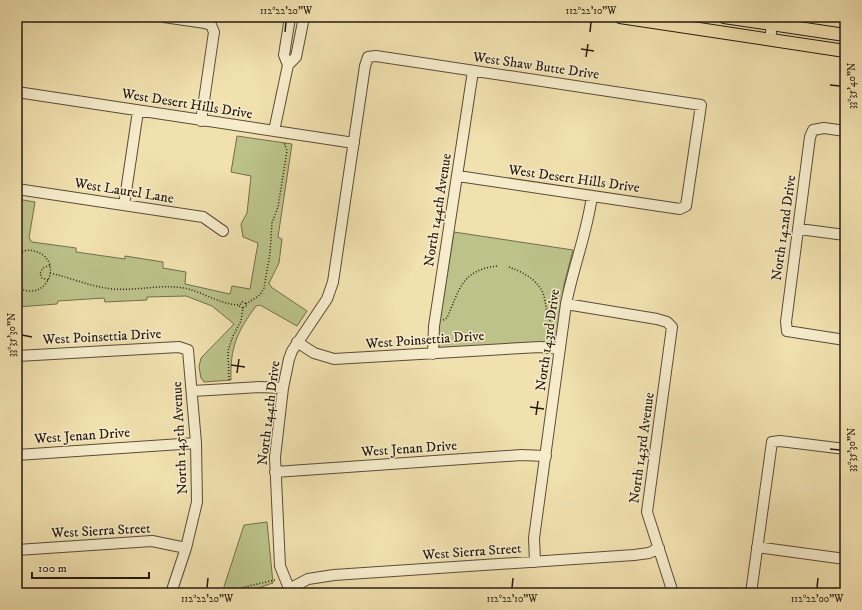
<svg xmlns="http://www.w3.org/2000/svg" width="862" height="610" viewBox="0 0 862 610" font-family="'IM FELL DW Pica',serif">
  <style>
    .green { fill: #bcc28a; stroke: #726e4e }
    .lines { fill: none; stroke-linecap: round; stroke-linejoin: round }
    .minor-casing { stroke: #5a4c38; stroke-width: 12 }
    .major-casing { stroke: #271b11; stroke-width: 14 }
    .path { stroke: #271b11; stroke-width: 1.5; stroke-dasharray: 1 2; stroke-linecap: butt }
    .minor { stroke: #f6eccb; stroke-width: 10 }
    .major { stroke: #f1e1af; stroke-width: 12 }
    .ticks { fill: none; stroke: #271b11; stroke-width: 1.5 }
    .labels { text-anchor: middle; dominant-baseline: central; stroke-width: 3; stroke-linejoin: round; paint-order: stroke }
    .street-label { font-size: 14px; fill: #271b11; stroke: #f6eccb }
    .neatline { fill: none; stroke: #271b11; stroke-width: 1.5 }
    .ticks-label { font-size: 10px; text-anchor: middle; fill: #271b11 }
  </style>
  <rect width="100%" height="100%" fill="#f1e1af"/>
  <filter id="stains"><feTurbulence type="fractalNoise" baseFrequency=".005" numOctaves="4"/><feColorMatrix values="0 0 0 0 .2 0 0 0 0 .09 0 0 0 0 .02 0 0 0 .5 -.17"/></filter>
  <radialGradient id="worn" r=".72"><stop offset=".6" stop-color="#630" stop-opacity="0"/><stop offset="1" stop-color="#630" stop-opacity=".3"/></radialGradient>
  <!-- green -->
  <path class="green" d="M237,136L292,144L278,237L282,239L279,263L269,283L271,287L307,311L297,326L260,305L256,306C237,332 230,347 231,380L204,382L201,378L199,367L201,358L234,324L212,306L186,296L147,297V300L105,302L104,298L58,301L57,304L17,307V199L35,202L29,238L32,242L76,248V252L125,259V256L163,262V268L186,272L185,284L230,294L232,286L250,289L258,243L243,237L241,224L247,213L251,176L231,172Z
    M454,232L573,250L564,285L557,339L551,343L441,350L436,345Z
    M267,522L273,583L244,593H222L244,525Z"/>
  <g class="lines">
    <!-- minor casing -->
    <g class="minor-casing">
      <path id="minor" d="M164,17L205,23L211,25L214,32L201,121
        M770,40L773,17
        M288,65L296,57L304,17
        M17,92L354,143
        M274,131L288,65L284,55L290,17
        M845,131L824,128L813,130L810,137L786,322L787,331L845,340
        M17,189L203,217L223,231
        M124,205L138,111
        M799,229L845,235
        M566,304L657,319L667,322L672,327L647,512L673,593
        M297,342L314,353L334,359L540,347L560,349
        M433,354L434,326L473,71
        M17,356L179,347L188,350L196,443L197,502L186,548L171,593
        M193,391L259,387L283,388
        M17,455L196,443
        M275,472L521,455L546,456
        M757,547L845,559
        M17,550L152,541L186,548
        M535,562L534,538L566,304C573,268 587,233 592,196
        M289,589L308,579L334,575L634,555L649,553L659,548
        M291,593L280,566L275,457L283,388L289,359L292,351L327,299L333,282L365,66L368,57L376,56L701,105L686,206L680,209L458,176
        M751,593L772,442L780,441L845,449"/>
    </g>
    <!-- major casing -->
    <g class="major-casing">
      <path id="major" d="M620,17L845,51
        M724,17L845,35"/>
    </g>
    <!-- path -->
    <path class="path" d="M17,255C22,251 28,249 34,251C65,258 48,305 17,287
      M509,267C522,272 535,278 542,291C547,300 545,321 555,326
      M50,273C72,278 91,287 113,289C137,291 160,284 184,288C203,292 219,304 239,305
      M48,280L42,278L40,273L43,268L50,265
      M246,304L260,295L264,288L270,253L272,223L278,207L287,151L284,142
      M443,320L447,318C459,291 461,270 497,266
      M229,380L228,351L233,336L241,321L243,308L246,306L245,303L242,302L239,306L243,308
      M231,593L244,587L275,580"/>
    <!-- minor -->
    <use href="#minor" class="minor"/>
    <!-- major -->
    <use href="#major" class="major"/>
  </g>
  <!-- ticks -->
  <path class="ticks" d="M285,32L286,22M590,32L591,22M581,49L594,51M586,57L588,44M830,85L840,86M22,335L32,337M231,365L245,367M237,373L239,359M530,407L544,409M536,415L538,401M830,449L840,450M207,588L208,578M512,588L513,578M817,588L818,578"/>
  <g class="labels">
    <!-- street labels -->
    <g class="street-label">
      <text transform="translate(536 66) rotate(8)">West Shaw Butte Drive</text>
      <text transform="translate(187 104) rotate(9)">West Desert Hills Drive</text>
      <text transform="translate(574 179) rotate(8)">West Desert Hills Drive</text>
      <text transform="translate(124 191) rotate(9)">West Laurel Lane</text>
      <text transform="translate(438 210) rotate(-81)">North 144th Avenue</text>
      <text transform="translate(784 228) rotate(-82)">North 142nd Drive</text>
      <text transform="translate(102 337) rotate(-3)">West Poinsettia Drive</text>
      <text transform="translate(425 340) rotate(-4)">West Poinsettia Drive</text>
      <text transform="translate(548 340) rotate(-82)">North 143rd Drive</text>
      <text transform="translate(269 413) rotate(-83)">North 144th Drive</text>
      <text transform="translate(82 436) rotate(-4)">West Jenan Drive</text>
      <text transform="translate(180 438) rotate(-93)">North 145th Avenue</text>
      <text transform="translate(642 448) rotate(-82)">North 143rd Avenue</text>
      <text transform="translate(409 449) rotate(-4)">West Jenan Drive</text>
      <text transform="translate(101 531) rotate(-3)">West Sierra Street</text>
      <text transform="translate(472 552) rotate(-4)">West Sierra Street</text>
    </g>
  </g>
  <!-- margin -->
  <rect width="862" height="610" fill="none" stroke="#f1e1af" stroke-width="44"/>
  <!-- scale -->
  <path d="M32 572v6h117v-6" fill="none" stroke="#271b11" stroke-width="2"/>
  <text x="38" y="572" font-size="12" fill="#271b11" stroke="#f6eccb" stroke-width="3" paint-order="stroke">100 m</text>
  <rect x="22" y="22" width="818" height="566" class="neatline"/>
  <g class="ticks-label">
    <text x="286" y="14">112°22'20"W</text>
    <text x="591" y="14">112°22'10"W</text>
    <text transform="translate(851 86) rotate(-90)" y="4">33°35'40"N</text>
    <text transform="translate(11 335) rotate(-90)" y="4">33°35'30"N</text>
    <text transform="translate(851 450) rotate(-90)" y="4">33°35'30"N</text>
    <text x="207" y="602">112°22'20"W</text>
    <text x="512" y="602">112°22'10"W</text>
    <text x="817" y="602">112°22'00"W</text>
  </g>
  <rect width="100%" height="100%" filter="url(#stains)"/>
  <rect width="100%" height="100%" fill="url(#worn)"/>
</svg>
